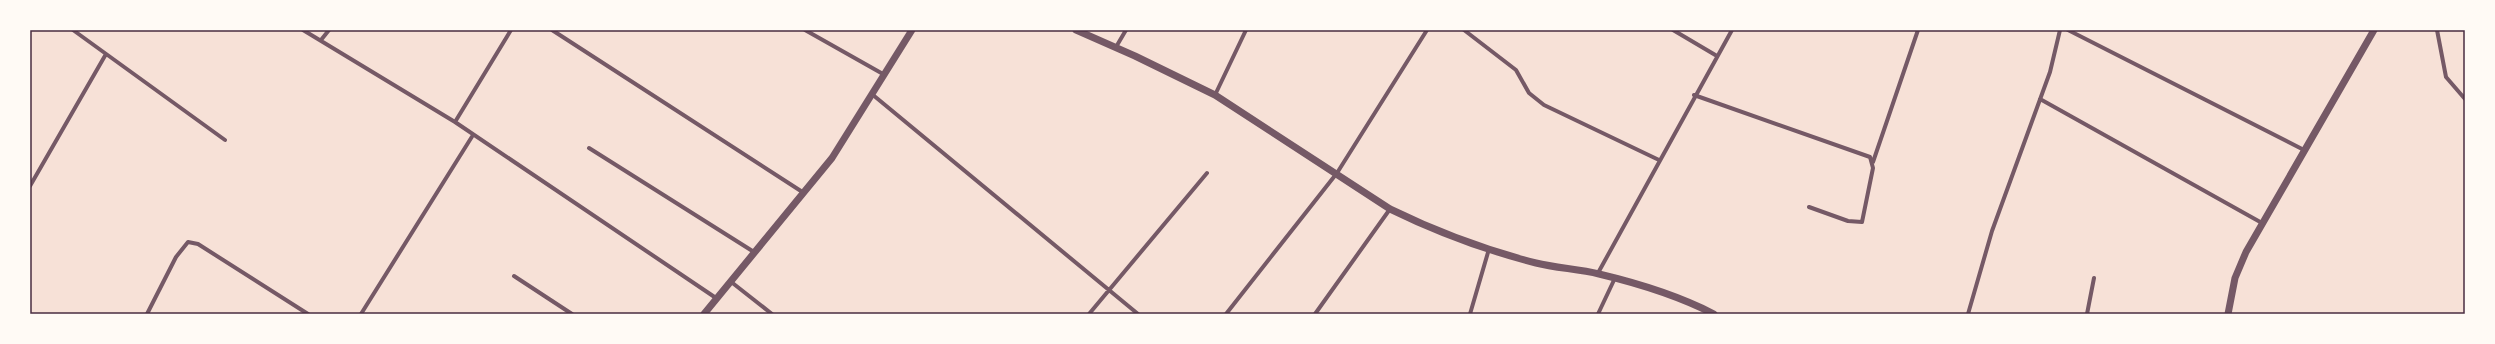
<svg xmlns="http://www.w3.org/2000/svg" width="2495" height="344" viewBox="0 0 2495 344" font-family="Helvetica,sans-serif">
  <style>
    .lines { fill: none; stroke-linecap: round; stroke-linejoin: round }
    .minor { stroke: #755966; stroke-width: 4 }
    .tertiary { stroke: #755966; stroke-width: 7 }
    .neatline { fill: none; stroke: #4a2c40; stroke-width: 1.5 }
  </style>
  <rect width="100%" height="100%" fill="#f7e1d7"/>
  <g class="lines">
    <!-- minor -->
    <path class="minor" d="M73,30L225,140
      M303,30L455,122L716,298
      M552,30L804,193
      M805,30L883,74
      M1464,30L1516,70L1529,93L1544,105L1659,160
      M1673,30L1717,56
      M2068,30L2304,150
      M2437,30L2446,77L2465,99
      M321,40L329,30
      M1116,47L1126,30
      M873,95L1138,314
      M1215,95L1246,30
      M1694,95L1870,157L1873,168L1862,222L1848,221L1809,207
      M2040,99L2262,223
      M455,122L511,30
      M589,148L754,252
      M1873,162L1918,30
      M30,186L106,54
      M1598,273L1732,30
      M514,276L572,314
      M730,281L772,314
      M147,314L176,257L188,242L198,244L308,314
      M361,314L473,135
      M1089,314L1207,173
      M1226,314L1337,173L1427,30
      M1315,314L1390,209
      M1470,314L1489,249
      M1598,314L1615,278
      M1968,314L1992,231L2050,72L2060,30
      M2087,314L2094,278"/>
    <!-- tertiary -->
    <path class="tertiary" d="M1076,30L1135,56L1215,95L1390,209C1437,232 1485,250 1536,263C1556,268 1578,269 1599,274C1637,283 1679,296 1714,314
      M704,314L832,158L912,30
      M2228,314L2235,278L2246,252L2374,30"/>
  </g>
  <!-- border -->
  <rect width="2495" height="344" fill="none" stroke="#fffaf5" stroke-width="62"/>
  <rect x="31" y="31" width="2433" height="282" class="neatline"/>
</svg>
